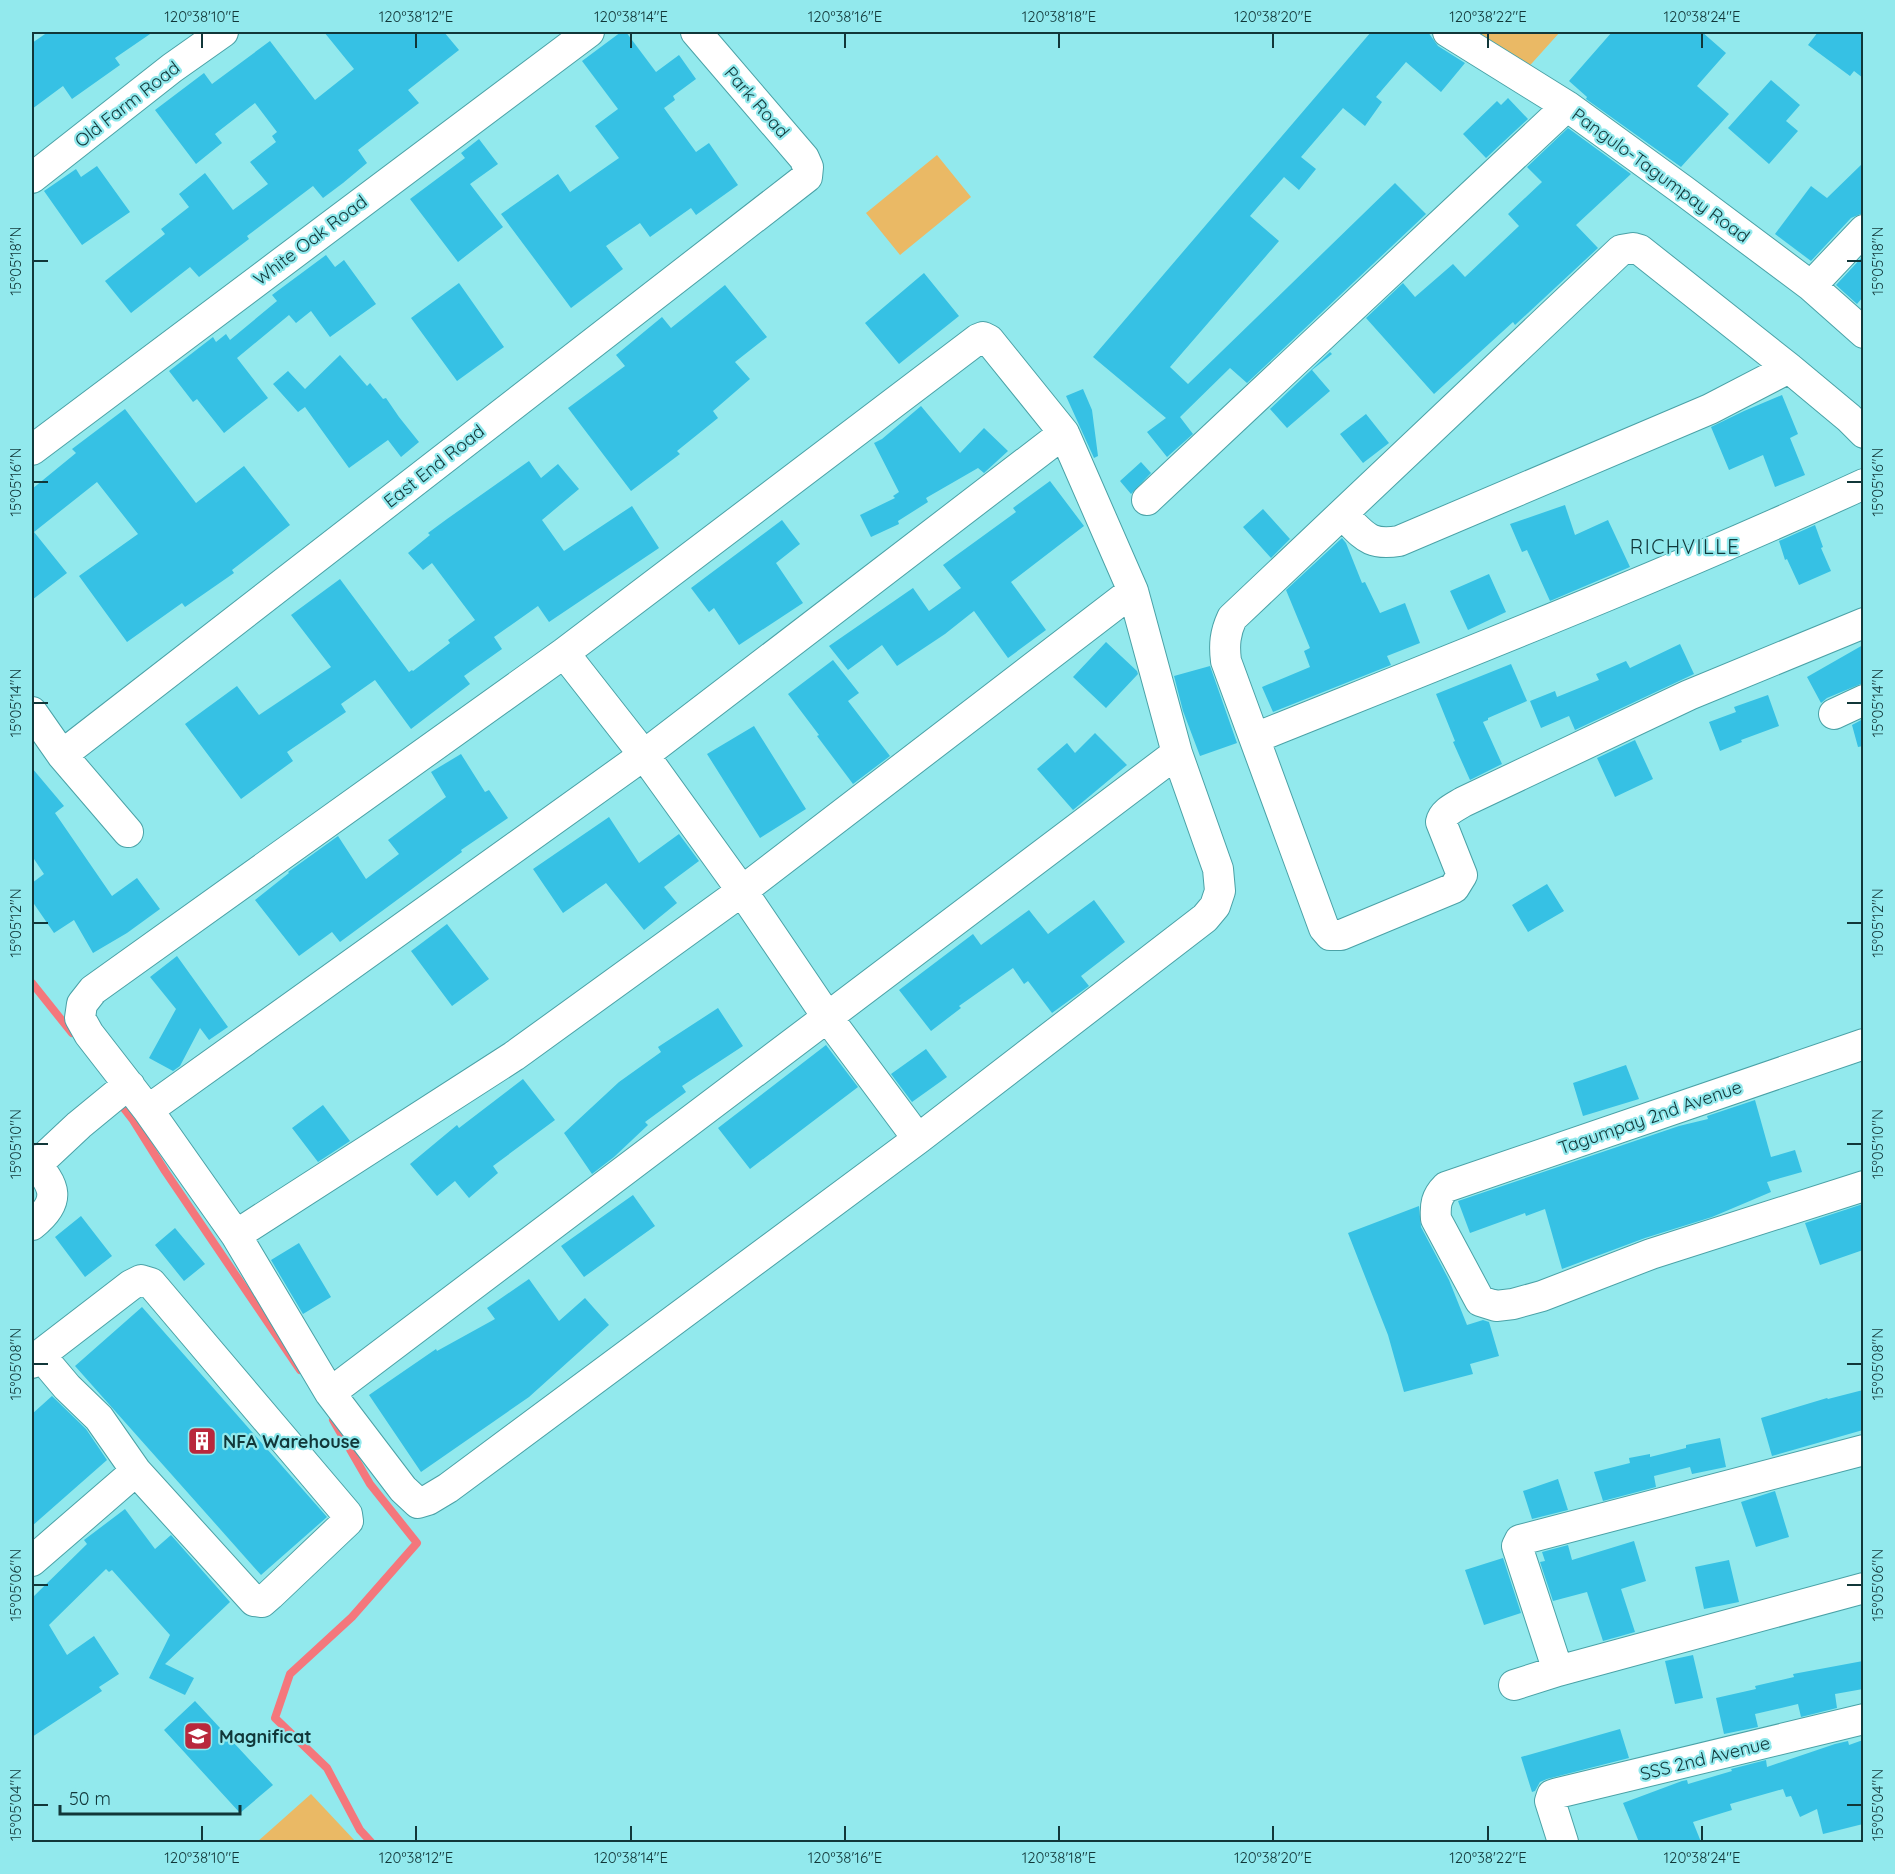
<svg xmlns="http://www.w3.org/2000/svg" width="1895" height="1874" viewBox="0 0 1895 1874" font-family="Quicksand,sans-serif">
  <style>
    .green { fill: #eab965 }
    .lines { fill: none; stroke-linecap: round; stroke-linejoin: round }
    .stream { stroke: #f4777c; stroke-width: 8 }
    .building { fill: #36c1e4 }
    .minor-casing { stroke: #4aa2a7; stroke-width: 32 }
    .minor { stroke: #fff; stroke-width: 30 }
    .ticks { fill: none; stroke: #113739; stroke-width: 2 }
    .labels { text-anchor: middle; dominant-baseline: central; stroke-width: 4.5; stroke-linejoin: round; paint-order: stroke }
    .street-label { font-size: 18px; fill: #113739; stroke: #92e9ed }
    .poi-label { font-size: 18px; font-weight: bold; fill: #113739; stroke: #92e9ed; text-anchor: start }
    .neighbourhood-label { font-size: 20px; letter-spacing: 1.5px; fill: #113739; stroke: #92e9ed }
    .neatline { fill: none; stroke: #113739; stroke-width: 2 }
    .ticks-label { font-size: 15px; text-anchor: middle; fill: #113739 }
  </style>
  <rect width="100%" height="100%" fill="#92e9ed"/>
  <!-- green -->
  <path class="green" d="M1460,32H1560L1524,72Z
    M937,155L971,197L900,255L866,213Z
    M311,1794L356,1842H257Z"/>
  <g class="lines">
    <!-- stream -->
    <path class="stream" d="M32,983L72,1033
      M119,1102L133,1120L165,1171L300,1370
      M333,1420L370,1484L417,1543L352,1617L290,1674L275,1718L327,1768L360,1830L371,1842"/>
  </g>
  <!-- building -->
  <path class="building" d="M48,32H153L115,58L120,65L72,99L63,86L32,109V43Z
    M324,32H444L459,50L408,90L419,103L358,150L367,163L343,183L323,198L313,186L247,236L249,239L199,277L190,267L131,313L105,281L165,234L161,229L189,207L179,194L205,173L233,210L268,184L250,162L276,142L272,136L277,132L255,103L215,134L222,143L196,164L155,110L204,73L212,84L270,41L315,100L354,69Z
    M621,32H626L656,72L679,55L696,79L673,96L675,100L664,108L696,152L709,143L738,185L696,215L691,208L650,237L640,223L606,246L623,269L571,308L501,214L558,174L570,192L619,158L595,126L618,109L582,61Z
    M1371,32H1428L1438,46L1465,63L1441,92L1406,62L1376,97L1382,102L1365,126L1343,108L1301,157L1316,169L1299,190L1284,177L1250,216L1279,241L1170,367L1188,384L1395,183L1426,214L1247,383L1230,368L1180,417L1193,434L1167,457L1147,432L1166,418L1093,357Z
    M1612,32H1702L1726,53L1697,86L1729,114L1681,167L1586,99L1587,97L1569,81Z
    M1818,32H1863V78L1854,71L1850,76L1808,45Z
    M1771,80L1800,105L1786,121L1798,131L1769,164L1728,128Z
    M1508,98L1528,119L1486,158L1463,134L1497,101L1501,105Z
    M1568,128L1631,174L1576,225L1598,248L1515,325L1513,322L1434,394L1366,318L1403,283L1415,297L1453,264L1465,277L1519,226L1508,214L1542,182L1527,167Z
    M479,139L498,164L470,184L503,227L458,262L410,199L465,158L461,153Z
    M1863,163V213L1851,218L1811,261L1775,234L1811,186L1827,198Z
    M97,166L130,212L82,245L44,191L76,169L81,177Z
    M326,255L335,267L344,260L376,304L330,337L311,311L296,323L289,315L237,358L268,398L224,433L197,399L193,402L169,371L213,337L216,342L226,334L230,340L277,301L272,295Z
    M1863,256V297L1857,304L1836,285Z
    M924,273L959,316L899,364L865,323Z
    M459,283L504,347L457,381L411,318Z
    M725,285L767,337L735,362L750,379L713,411L718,418L677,451L680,454L631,491L568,408L625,366L616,355L662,317L671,328Z
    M1330,352L1332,354L1312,370L1330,391L1287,428L1270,409Z
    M340,355L367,386L370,383L383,399L386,398L399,417L419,442L401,457L388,440L349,468L305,407L298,412L273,384L288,371L305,389Z
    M1083,389L1092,410L1098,456L1094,458L1066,396Z
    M1782,395L1798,434L1790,438L1805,475L1775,487L1763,455L1729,470L1711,427L1744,411Z
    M921,406L960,453L984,428L1008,451L984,473L978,468L926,498L928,502L898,521L899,524L871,537L860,515L895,498L893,496L899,492L874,443L882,439Z
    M125,409L196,503L244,466L290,525L232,570L234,573L185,607L182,603L127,642L79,576L138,534L97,482L34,532L67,573L32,600V489L76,453L72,449Z
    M1366,414L1389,443L1363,463L1340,434Z
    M529,461L541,478L558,464L579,489L542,520L564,551L632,506L659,548L549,622L538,606L494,637L502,649L464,676L470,684L411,729L375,680L341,704L346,712L287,752L293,761L241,799L185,724L237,686L259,715L331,667L291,615L340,579L409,672L412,670L413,671L450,643L448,640L475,620L432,563L423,570L408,553L430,535L428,533L447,519Z
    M1141,462L1151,473L1131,494L1120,481Z
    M1050,481L1084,526L1011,582L1046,630L1008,658L974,611L945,634L897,666L882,645L848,670L829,646L913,588L929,611L961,588L943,565L1016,512L1013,508Z
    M1565,505L1575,535L1608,520L1630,567L1550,601L1527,550L1522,552L1510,524Z
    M1263,509L1290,539L1271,558L1243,527Z
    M782,520L800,544L776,563L803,603L739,645L714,608L709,612L691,588Z
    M1815,525L1823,547L1821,548L1831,571L1799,585L1787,559L1785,560L1779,541Z
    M1342,538L1346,543L1362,583L1365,582L1380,613L1405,603L1420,643L1387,656L1391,665L1273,712L1262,687L1310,667L1304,651L1310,648L1286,590Z
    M1489,574L1506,612L1468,630L1450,591Z
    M1106,642L1137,671L1138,674L1106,708L1073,677Z
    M1680,644L1694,674L1575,730L1569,716L1541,728L1530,701L1555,691L1557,697L1599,680L1596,674L1626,661L1630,668Z
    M1863,645V683L1827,698L1821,703L1807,677Z
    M833,660L859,693L848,701L890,756L853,784L817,736L819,735L788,694Z
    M1511,664L1527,701L1488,718V720L1483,722L1502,764L1470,780L1453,742L1455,741L1436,694Z
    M1210,666L1237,743L1200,756L1183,711L1174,676Z
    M1768,695L1779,726L1741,740L1742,742L1720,751L1709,722L1736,712L1734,707Z
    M1863,719V746L1858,747L1852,725Z
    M754,726L806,809L760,838L707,754Z
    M1095,733L1127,765L1073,810L1037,769L1067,743L1075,753Z
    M1635,740L1653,779L1615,797L1597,758Z
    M461,754L485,792L489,790L508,818L461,850L462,852L340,942L332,932L299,956L255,900L289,873L288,872L338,836L366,879L399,854L388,840L446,797L431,772Z
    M32,768L64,806L55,813L112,896L137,878L160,909L127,933L93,953L74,920L54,933L32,901V883L44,874L32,856Z
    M609,817L639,863L679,834L699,861L664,887L677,903L644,930L606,883L563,913L533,869Z
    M1547,884L1564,911L1528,932L1512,905Z
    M1094,900L1125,942L1081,976L1089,986L1052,1013L1028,981L1024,984L1013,968L959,1006L961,1008L931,1031L899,990L973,934L981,945L1029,910L1048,934Z
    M447,924L489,979L452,1006L411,951Z
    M177,956L228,1027L209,1040L200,1028L180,1066L173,1071L149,1058L176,1009L150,977Z
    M718,1008L743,1046L682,1086L686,1092L645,1122L648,1125L614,1157L592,1174L564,1133L619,1082L661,1052L658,1047Z
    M826,1045L858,1087L750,1169L718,1128Z
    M926,1049L947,1077L912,1102L891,1074Z
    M1626,1065L1639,1099L1583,1116L1573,1083Z
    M523,1079L555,1120L493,1166L498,1173L469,1198L455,1181L437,1196L410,1164L457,1125L459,1128Z
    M1755,1100L1771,1157L1795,1150L1802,1172L1767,1182L1771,1192L1712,1217L1645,1238L1562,1269L1545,1209L1526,1216L1525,1213L1470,1233L1458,1201L1679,1126L1708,1119L1707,1116Z
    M323,1105L350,1141L318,1162L292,1128Z
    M633,1195L655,1226L584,1277L561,1246Z
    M1863,1204V1250L1820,1265L1805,1223Z
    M1419,1206L1421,1227L1449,1280L1467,1325L1483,1320L1489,1322L1499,1356L1470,1364L1473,1374L1404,1392L1388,1335L1348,1233Z
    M81,1216L112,1256L85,1277L55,1237Z
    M175,1228L205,1264L184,1281L155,1245Z
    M299,1243L331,1297L303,1314L271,1260Z
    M529,1279L559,1321L585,1298L609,1325L529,1397L421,1472L369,1395L436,1349L437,1351L495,1319L487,1308Z
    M142,1307L327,1517L261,1575L75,1366Z
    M1863,1390V1430L1772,1456L1761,1418L1827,1398L1828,1399Z
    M52,1396L86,1429L107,1460L32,1526V1414Z
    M1720,1438L1726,1467L1692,1474L1690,1467L1654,1476L1656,1487L1603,1501L1594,1472L1630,1463L1629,1458L1650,1454V1457L1686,1448V1445Z
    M1558,1479L1568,1510L1532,1519L1523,1491Z
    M1775,1491L1789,1537L1756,1547L1741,1502Z
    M125,1509L155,1549L171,1535L230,1602L165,1664L194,1678L185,1695L149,1678L170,1635L112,1570L109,1572L106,1569L49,1625L67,1655L94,1636L119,1674L99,1687L102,1691L32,1737V1598L87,1544L84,1540Z
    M1634,1541L1646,1581L1621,1589L1635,1632L1603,1641L1587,1592L1553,1601L1540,1562L1545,1561L1542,1552L1568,1545L1572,1560Z
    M1503,1558L1521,1613L1484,1625L1465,1570Z
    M1729,1560L1739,1602L1704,1609L1695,1567Z
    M1693,1655L1703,1698L1675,1704L1665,1661Z
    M1863,1661V1689L1835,1694L1837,1708L1801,1717L1798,1704L1755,1714L1758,1727L1724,1734L1716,1698L1756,1689L1755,1686L1794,1677L1793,1674Z
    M195,1701L273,1785L240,1813L164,1730Z
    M1620,1729L1629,1758L1547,1779L1540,1782L1535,1791L1532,1792L1521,1757Z
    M1863,1740V1824L1823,1834L1817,1809L1800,1817L1791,1796L1786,1797L1783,1789L1730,1804L1732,1810L1693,1822L1701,1842H1639L1623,1803L1682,1781L1687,1780L1688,1784L1732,1771L1731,1769L1766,1760L1767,1767L1835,1744L1848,1741L1849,1745Z"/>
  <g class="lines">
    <!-- minor casing -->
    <g class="minor-casing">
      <path id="minor" d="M1448,32L1567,106L1684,191L1811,286L1864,333
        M32,178L172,68L223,32
        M1811,286L1864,230
        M983,337L989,340L1064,433L1133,591L742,891L514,1056L236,1235L148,1110L89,1034L80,1018L82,1004L93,990L564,653L978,339Z
        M1864,433L1849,418L1789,368L1640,250L1633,248L1621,250L1232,618C1225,633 1224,645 1226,661L1324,928L1330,935H1341L1454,888L1462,875L1441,822C1443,812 1455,807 1463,802L1689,695L1864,623
        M32,450L589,32
        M1147,500L1567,106
        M1343,515C1364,535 1368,546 1399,541L1710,409L1789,368
        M564,653L644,755L742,891L828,1018L918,1139
        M32,712L62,755L128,832
        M1834,714L1864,700
        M1255,738C1459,656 1664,576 1864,484
        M62,755L807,177L808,167L804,158L696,32
        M1864,1044L1446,1187C1436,1197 1435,1205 1436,1219L1480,1301L1496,1306L1513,1304L1542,1296L1651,1254L1864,1186
        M148,1110L644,755L1064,433
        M32,1160C56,1186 62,1201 32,1225
        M32,1169L79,1125L124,1088L130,1086
        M236,1235L330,1393L403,1489L418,1503L428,1500L448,1488L918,1139L1205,918L1215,906L1220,891L1218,869L1177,753L1133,591
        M40,1355L131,1285L141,1280L151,1283L347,1514L348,1521L270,1595L262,1602L254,1601L136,1471
        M32,1363L40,1355L67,1387L99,1418L136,1471L32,1561
        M330,1393L1177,753
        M1558,1671L1517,1546L1520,1540L1864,1450
        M1514,1685L1558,1671L1864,1588
        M1563,1842L1550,1801L1552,1795L1558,1793L1864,1719"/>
    </g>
    <!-- minor -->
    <use href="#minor" class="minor"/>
  </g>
  <!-- ticks -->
  <path class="ticks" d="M202,33V48M416,33V48M631,33V48M845,33V48M1059,33V48M1273,33V48M1488,33V48M1702,33V48M33,261H48M1847,261H1862M33,482H48M1847,482H1862M33,703H48M1847,703H1862M33,923H48M1847,923H1862M33,1144H48M1847,1144H1862M33,1364H48M1847,1364H1862M33,1585H48M1847,1585H1862M33,1805H48M1847,1805H1862M202,1826V1841M416,1826V1841M631,1826V1841M845,1826V1841M1059,1826V1841M1273,1826V1841M1488,1826V1841M1702,1826V1841"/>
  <!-- icons -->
  <defs>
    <g id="building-square" transform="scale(1.5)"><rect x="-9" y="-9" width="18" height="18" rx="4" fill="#b9283c" stroke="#92e9ed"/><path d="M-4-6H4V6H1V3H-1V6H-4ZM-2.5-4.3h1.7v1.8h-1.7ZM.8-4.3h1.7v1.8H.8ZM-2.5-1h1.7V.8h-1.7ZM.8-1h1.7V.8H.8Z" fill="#fff"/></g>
    <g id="university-square" transform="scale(1.5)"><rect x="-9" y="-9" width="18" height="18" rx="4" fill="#b9283c" stroke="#92e9ed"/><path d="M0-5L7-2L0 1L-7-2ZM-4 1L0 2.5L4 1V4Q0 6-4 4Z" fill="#fff"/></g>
  </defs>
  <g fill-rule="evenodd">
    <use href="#building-square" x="202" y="1441"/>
    <use href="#university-square" x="198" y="1736"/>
  </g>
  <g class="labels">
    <!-- street labels -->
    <g class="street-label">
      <text transform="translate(757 102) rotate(49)">Park Road</text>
      <text transform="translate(127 104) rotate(-38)">Old Farm Road</text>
      <text transform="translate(1661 175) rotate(36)">Pangulo-Tagumpay Road</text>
      <text transform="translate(310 240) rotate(-37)">White Oak Road</text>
      <text transform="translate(434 466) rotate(-38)">East End Road</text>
      <text transform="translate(1650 1117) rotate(-19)">Tagumpay 2nd Avenue</text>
      <text transform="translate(1705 1758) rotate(-14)">SSS 2nd Avenue</text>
    </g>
    <!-- poi labels -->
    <g class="poi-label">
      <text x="223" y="1441">NFA Warehouse</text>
      <text x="219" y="1736">Magnificat</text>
    </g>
    <!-- neighbourhood labels -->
    <g class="neighbourhood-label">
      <text x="1685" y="546">RICHVILLE</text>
    </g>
  </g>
  <!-- border -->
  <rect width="1895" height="1874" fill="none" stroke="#92e9ed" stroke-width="66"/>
  <!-- scale -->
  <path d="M60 1805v9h180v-9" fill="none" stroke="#113739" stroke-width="3"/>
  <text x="69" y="1805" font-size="18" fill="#113739" stroke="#92e9ed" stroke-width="4.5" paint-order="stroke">50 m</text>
  <rect x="33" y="33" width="1829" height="1808" class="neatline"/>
  <g class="ticks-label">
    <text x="202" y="22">120°38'10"E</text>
    <text x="416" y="22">120°38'12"E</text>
    <text x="631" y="22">120°38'14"E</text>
    <text x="845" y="22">120°38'16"E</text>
    <text x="1059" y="22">120°38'18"E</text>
    <text x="1273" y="22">120°38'20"E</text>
    <text x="1488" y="22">120°38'22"E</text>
    <text x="1702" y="22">120°38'24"E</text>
    <text transform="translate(16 261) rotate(-90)" y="5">15°05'18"N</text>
    <text transform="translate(1878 261) rotate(-90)" y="5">15°05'18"N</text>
    <text transform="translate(16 482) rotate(-90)" y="5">15°05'16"N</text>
    <text transform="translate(1878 482) rotate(-90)" y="5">15°05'16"N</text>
    <text transform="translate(16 703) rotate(-90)" y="5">15°05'14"N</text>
    <text transform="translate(1878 703) rotate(-90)" y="5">15°05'14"N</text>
    <text transform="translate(16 923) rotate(-90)" y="5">15°05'12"N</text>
    <text transform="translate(1878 923) rotate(-90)" y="5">15°05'12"N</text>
    <text transform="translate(16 1144) rotate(-90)" y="5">15°05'10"N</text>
    <text transform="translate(1878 1144) rotate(-90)" y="5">15°05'10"N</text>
    <text transform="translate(16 1364) rotate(-90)" y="5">15°05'08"N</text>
    <text transform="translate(1878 1364) rotate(-90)" y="5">15°05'08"N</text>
    <text transform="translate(16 1585) rotate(-90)" y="5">15°05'06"N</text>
    <text transform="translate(1878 1585) rotate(-90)" y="5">15°05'06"N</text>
    <text transform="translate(16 1805) rotate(-90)" y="5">15°05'04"N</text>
    <text transform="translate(1878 1805) rotate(-90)" y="5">15°05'04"N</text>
    <text x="202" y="1863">120°38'10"E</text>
    <text x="416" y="1863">120°38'12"E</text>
    <text x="631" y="1863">120°38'14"E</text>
    <text x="845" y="1863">120°38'16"E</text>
    <text x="1059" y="1863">120°38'18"E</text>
    <text x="1273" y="1863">120°38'20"E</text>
    <text x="1488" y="1863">120°38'22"E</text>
    <text x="1702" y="1863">120°38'24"E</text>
  </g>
</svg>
